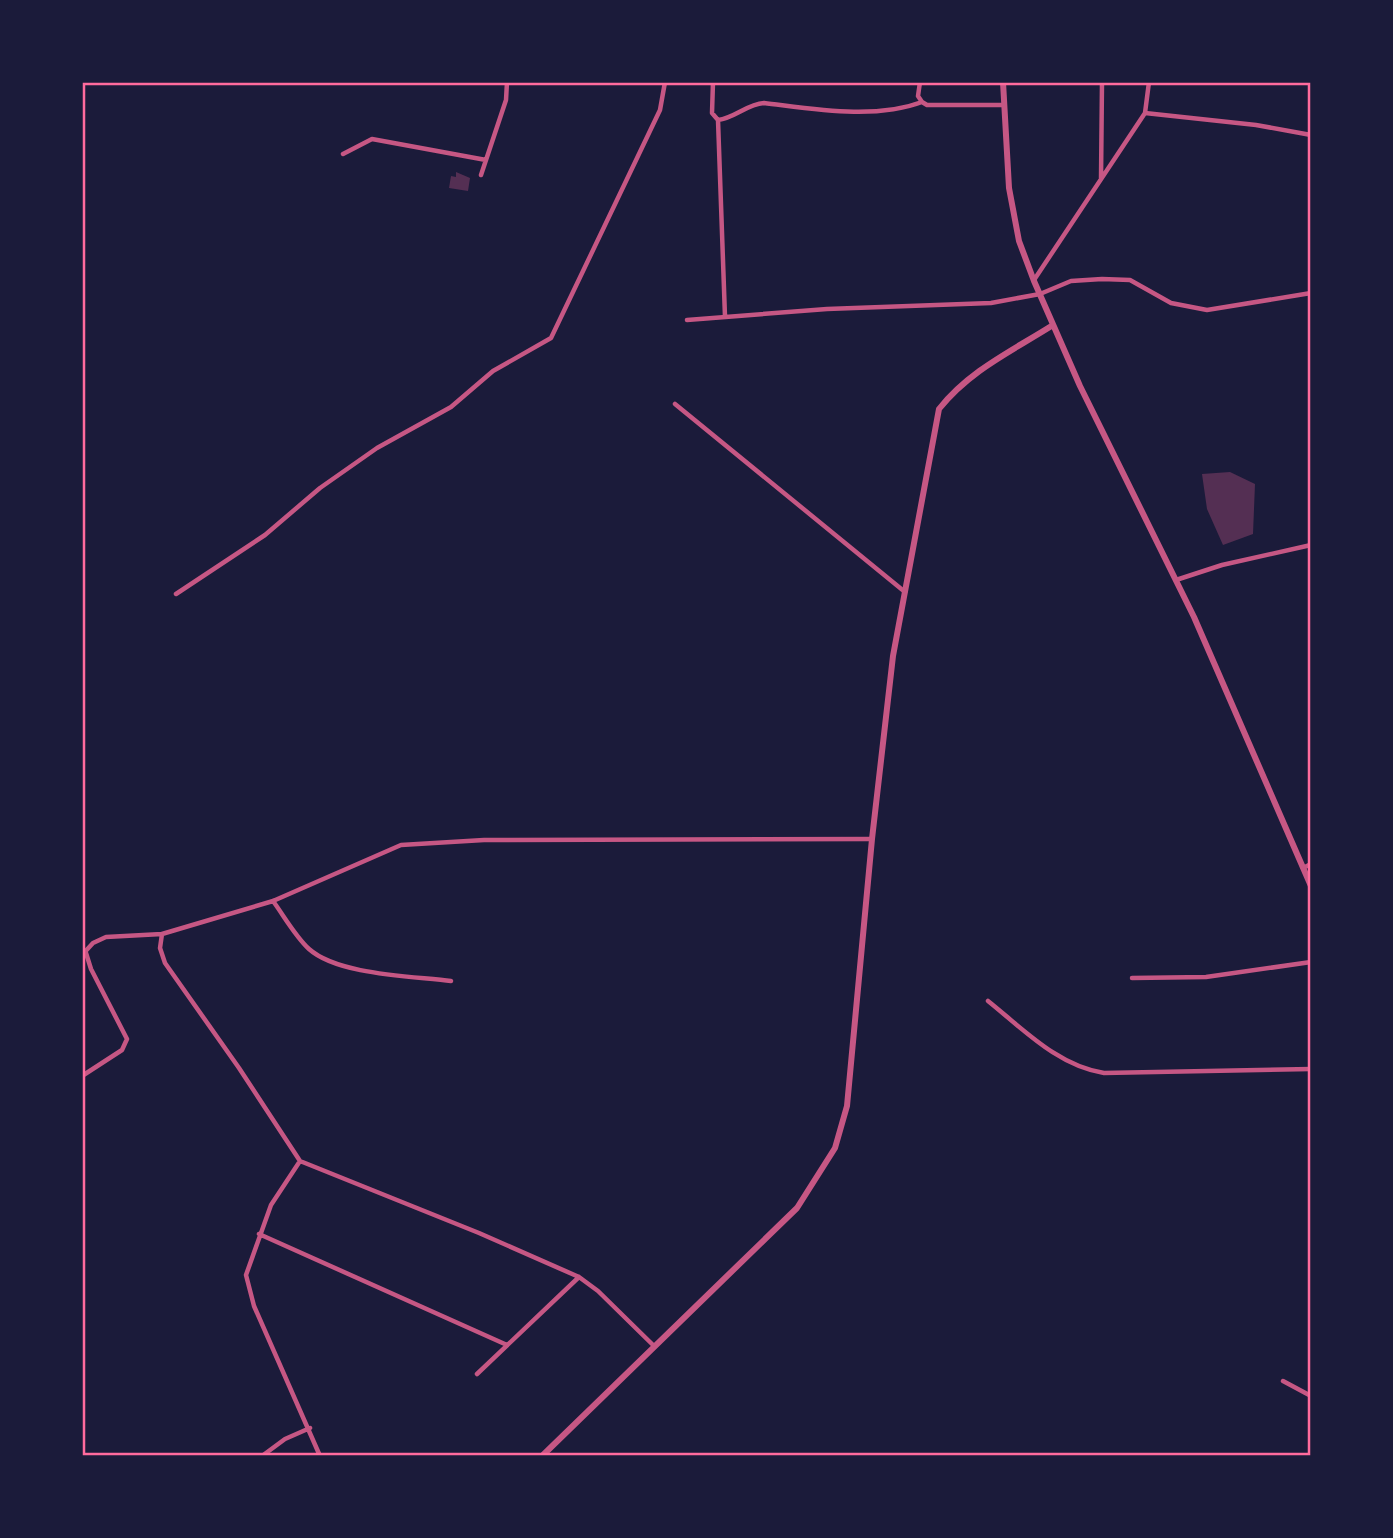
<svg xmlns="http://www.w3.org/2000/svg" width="1393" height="1538" viewBox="0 0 1393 1538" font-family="'Roboto Condensed',sans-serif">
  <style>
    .building { fill: #542f53 }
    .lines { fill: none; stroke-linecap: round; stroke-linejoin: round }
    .minor { stroke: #c65784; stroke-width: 4.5 }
    .tertiary { stroke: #c65784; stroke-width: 6 }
    .neatline { fill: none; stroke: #ff6b9d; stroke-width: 2.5 }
  </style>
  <rect width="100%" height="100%" fill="#1b1b3a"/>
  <!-- building -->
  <path class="building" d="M456,172L470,178L468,191L449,188L451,176L456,177Z
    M1230,472L1255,484L1253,534L1223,545L1207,509L1202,474Z"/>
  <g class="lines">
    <!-- minor -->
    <path class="minor" d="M713,82L712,113L718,120L725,317
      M920,82L918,96L922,102
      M1145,113L1149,82
      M718,120C735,118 747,104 764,103C814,109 874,120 922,102L927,105H1004
      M343,154L372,139L486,160
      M481,175L506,100L507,82
      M1101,179L1102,82
      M1034,280L1145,113L1256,125L1311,135
      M687,320L827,309L991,303L1040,294L1071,281L1102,279L1130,280L1171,303L1207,310L1311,293
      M675,404L905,592
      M1176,580L1222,565L1311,545
      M176,594L265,535L320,488L377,448L451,407L493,371L551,338L660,110L665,82
      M1303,868L1311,864
      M273,901C284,916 295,936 309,949C338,975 412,976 451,981
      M82,955L93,943L106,937L162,934
      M1132,978L1206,977L1311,962
      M988,1001C1023,1029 1058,1066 1104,1073L1311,1069
      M82,1076L122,1050L127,1039L91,969L86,953
      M300,1161L271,1205L246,1275L254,1306L320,1456
      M259,1234L507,1345
      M653,1345L598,1291L579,1277L479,1233L300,1161L239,1068L165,963L160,948L162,934L273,901L401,845L484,840L872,839
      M477,1374L579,1277
      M1283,1381L1311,1396
      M262,1456L285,1439L310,1428"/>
    <!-- tertiary -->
    <path class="tertiary" d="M1003,82L1009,188L1019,241L1034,281L1080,386L1194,617L1311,886
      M542,1456L797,1208L835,1148L847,1106L872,839L893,656L939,409C970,370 1012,351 1053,325"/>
  </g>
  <!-- border -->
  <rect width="1393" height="1538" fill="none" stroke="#1b1b3a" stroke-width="168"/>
  <rect x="84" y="84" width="1225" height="1370" class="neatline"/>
</svg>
